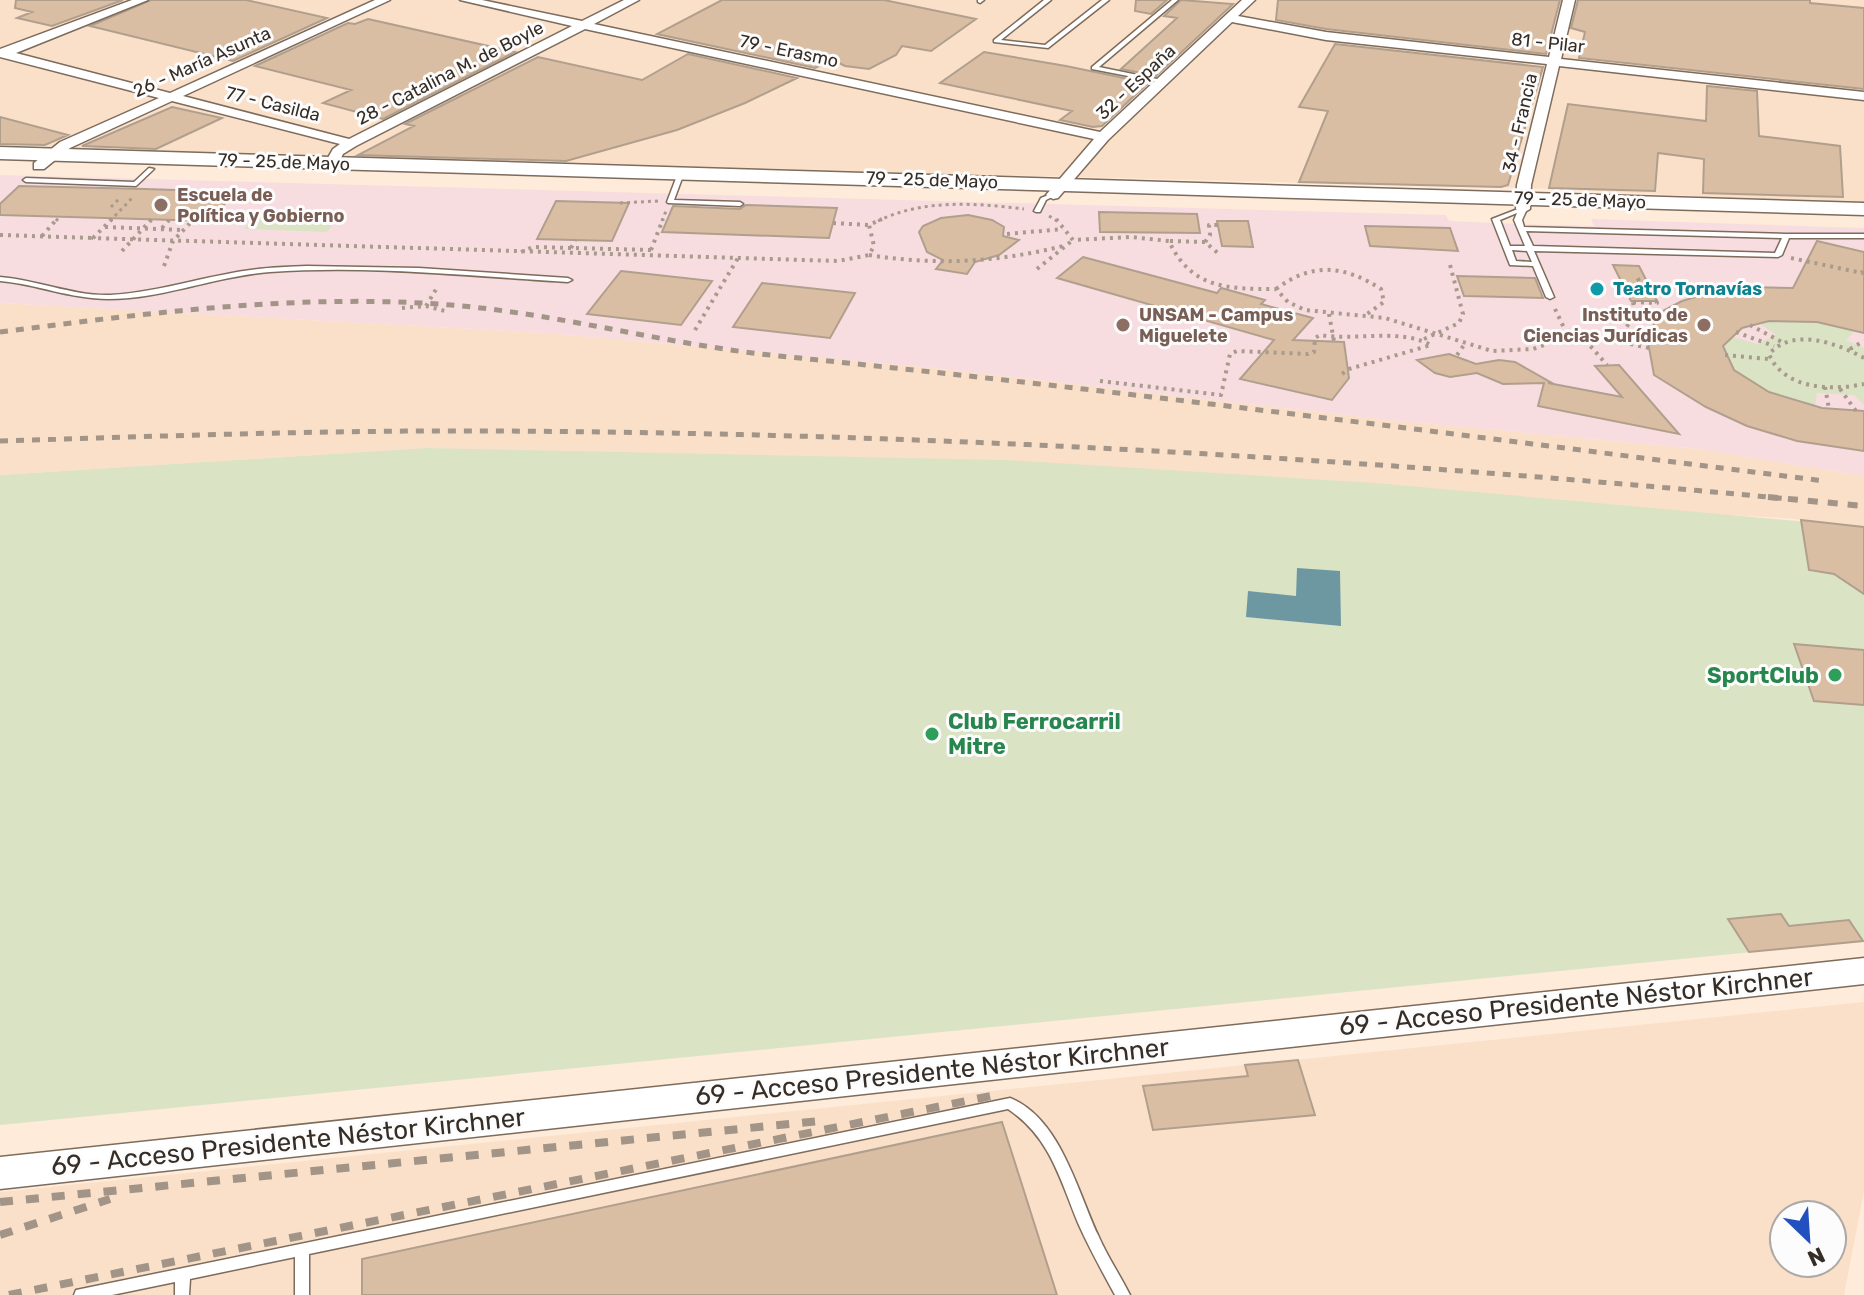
<svg xmlns="http://www.w3.org/2000/svg" width="1864" height="1295" viewBox="0 0 1864 1295" font-family="Rubik,sans-serif">
  <style>
    .built { fill: #fae0c9; fill-rule: evenodd }
    .education { fill: #f8dde0 }
    .green { fill: #dbe3c5 }
    .water { fill: #6d98a1 }
    .building { fill: #dabea3; stroke: #b19f8e; stroke-width: 2 }
    .lines { fill: none; stroke-linecap: round; stroke-linejoin: round }
    .lane-casing { stroke: #7d6b5c; stroke-width: 3 }
    .street-casing { stroke: #7d6b5c; stroke-width: 3 }
    .secondary-casing { stroke: #7d6b5c; stroke-width: 3 }
    .path-far1 { stroke: #a89a8c; stroke-width: 3; stroke-dasharray: 3 4; stroke-linecap: butt }
    .path { stroke: #a89a8c; stroke-width: 4; stroke-dasharray: 3 5; stroke-linecap: butt }
    .lane { fill: #fff; fill-rule: evenodd }
    .street { fill: #fff; fill-rule: evenodd }
    .secondary { fill: #fff; fill-rule: evenodd }
    .rail-far2 { stroke: #a29487; stroke-width: 5; stroke-dasharray: 8 8; stroke-linecap: butt }
    .rail-far1 { stroke: #a29487; stroke-width: 6; stroke-dasharray: 10 10; stroke-linecap: butt }
    .rail { stroke: #a29487; stroke-width: 8; stroke-dasharray: 13 13; stroke-linecap: butt }
    .education-dot { fill: #8d6e63; stroke: #fcfcfc; stroke-width: 3 }
    .culture-dot { fill: #0f9aa8; stroke: #fcfcfc; stroke-width: 3 }
    .leisure-dot { fill: #2e9e5b; stroke: #fcfcfc; stroke-width: 3 }
    .labels { text-anchor: middle; dominant-baseline: central; stroke-width: 6; stroke-linejoin: round; paint-order: stroke }
    .far-street-label { font-size: 18px; fill: #352d26; stroke: #fcfcfc }
    .far-education-label { font-size: 18px; font-weight: bold; fill: #785e54; stroke: #fcfcfc; text-anchor: start }
    .far-culture-label { font-size: 18px; font-weight: bold; fill: #0d838f; stroke: #fcfcfc; text-anchor: start }
    .leisure-label { font-size: 22px; font-weight: bold; fill: #27864d; stroke: #fcfcfc; text-anchor: end }
    .near-street-label { font-size: 26px; fill: #352d26; stroke: #fcfcfc }
  </style>
  <rect width="100%" height="100%" fill="#ffebd9"/>
  <!-- built -->
  <path class="built" d="M0,0H1864V205L1558,189L314,158L0,145Z
    M0,303L546,333L934,368L1389,420L1699,449L1864,476V527L1785,518L426,448L0,475Z
    M1864,1002V1191L1844,1295H0V1192ZM1784,1215H1832V1263H1784Z"/>
  <!-- education -->
  <path class="education" d="M0,175L1446,215L1449,221L1519,224L1594,226L1591,219L1864,228V476L1699,449L1389,420L934,368L546,333L0,303Z"/>
  <!-- green -->
  <path class="green" d="M261,209L342,212L327,232L244,229Z
    M1769,321L1817,322L1855,331L1846,340L1864,348V405L1854,395L1817,393L1815,407C1791,399 1701,375 1730,336L1757,344L1776,335L1759,323Z
    M426,448L1006,460L1375,483L1864,527V941L0,1125V475Z"/>
  <!-- water -->
  <path class="water" d="M1297,568L1340,571L1341,626L1246,617L1248,591L1296,596Z"/>
  <!-- building -->
  <path class="building" d="M16,0H123L52,26L17,18L32,12L15,8Z
    M151,0H246L327,18L233,61L90,26Z
    M722,0H884L976,19L931,51L902,46L896,55L869,69L845,66L833,60L815,68L657,34Z
    M1136,0H1167L1151,14L1135,11Z
    M1181,0L1233,4L1156,76L1121,69L1177,18L1164,16Z
    M1278,0H1560L1546,54L1326,29L1276,20Z
    M1578,0H1810V3L1864,8V89L1579,58L1585,32L1571,28Z
    M368,19L515,52L383,119L323,103L351,90L255,66L348,23L355,24Z
    M1335,44L1543,67L1508,185L1501,187L1299,182L1328,111L1299,107Z
    M984,52L1066,66L1148,83L1102,126L1093,127L1060,120L1072,111L940,83Z
    M688,54L797,78L745,103L677,130L566,161L358,155L414,126L405,124L538,57L642,80Z
    M1707,86L1757,91L1759,136L1840,146L1843,197L1703,193L1704,159L1658,153L1655,191L1549,188L1568,104L1706,121Z
    M172,107L222,118L156,149L82,146Z
    M0,117L68,135L45,145L0,144Z
    M19,186L145,189L235,192L210,221L0,215V204Z
    M556,201L629,203L612,241L537,239Z
    M746,205L837,208L829,238L662,232L673,206L740,209Z
    M1099,212L1197,214L1200,233L1100,232Z
    M968,215L992,220L1004,227L1003,236L1019,240L999,255L975,262L967,274L936,269L943,260L927,252L919,232L923,226L941,218Z
    M1217,221H1248L1253,247L1222,246Z
    M1365,226L1450,228L1458,251L1370,246Z
    M1817,241L1864,252V333L1817,322L1769,321L1742,328L1723,346L1734,370L1769,392L1822,408L1864,411V451L1797,441L1747,426L1706,407L1654,375L1648,342L1657,314L1682,301L1712,292L1749,287L1793,288Z
    M1083,257L1217,293L1221,288L1265,300L1261,304L1313,318L1293,340L1344,342L1349,378L1332,400L1240,379L1274,340L1057,278Z
    M1613,265L1639,266L1657,301H1631Z
    M621,271L712,281L681,325L587,314Z
    M1457,276L1535,278L1543,298L1464,296Z
    M762,283L855,293L830,338L733,327Z
    M1449,354L1476,364L1499,360L1515,362L1552,383H1548L1622,397L1595,366L1619,365L1679,434L1538,406L1544,383L1503,384L1477,373L1450,377L1435,373L1417,360Z
    M1801,520L1864,527V594L1834,574L1809,570Z
    M1794,644L1864,650V705L1814,701Z
    M1781,914L1789,926L1849,920L1863,941L1749,952L1728,919Z
    M1298,1060L1315,1115L1153,1130L1143,1086L1248,1076L1245,1065Z
    M1002,1122L1057,1295H362V1259Z"/>
  <g class="lines">
    <!-- lane casing -->
    <g class="lane-casing">
      <path id="lane" d="M978,0H984L980,3L978,2Z
        M1044,0H1051L1001,40L1045,45L1102,0H1109L1048,48L994,42V40Z
        M1172,0H1178L1099,67L1162,80L1164,81V83L1092,69V67Z
        M149,168L154,169L136,186L26,182L23,180L26,178L134,182Z
        M681,171L684,173L674,200L740,202L743,204L740,206L668,203L667,202L678,173Z
        M1051,194L1056,195L1046,200L1040,212H1036L1034,211L1041,198Z
        M1523,207L1527,209L1522,220L1524,227L1786,234H1864V238H1789L1782,255L1778,257L1534,251L1554,297L1550,299L1546,297L1533,266L1510,265L1492,219ZM1517,213L1514,220L1525,246H1510L1500,220ZM1526,231L1782,238L1775,253L1533,246ZM1512,250L1527,251L1532,262L1516,261Z
        M307,266L419,268L568,278L572,280L568,282C469,276 369,265 270,272C215,276 163,299 108,299C71,299 36,284 0,281V277C37,280 73,296 110,295C150,293 188,281 227,274C253,268 280,267 307,266Z
        M1010,1098C1060,1118 1077,1190 1098,1235C1107,1256 1120,1275 1130,1295H1115C1102,1271 1089,1248 1078,1223C1060,1179 1050,1137 1008,1109L309,1254V1295H295V1257L190,1279L189,1295H175V1282L112,1295H74L76,1290L81,1289Z"/>
    </g>
    <!-- street casing -->
    <g class="street-casing">
      <path id="street" d="M132,0H148L16,53L170,93L375,0H390L183,96L349,139L572,26L460,0H482L582,21L624,0H639L594,24L1100,132L1242,0H1255L1238,16L1326,32L1549,57L1563,0H1575L1561,59L1864,92V100L1559,66L1531,185L1530,209L1523,213L1516,209L1517,185L1547,64L1326,40L1232,22L1108,140L1058,198L1053,199L1046,195L1094,139L585,29L356,146L343,154L337,166L325,163L333,149L340,144L172,101L70,148L44,169H34V163L60,142L159,98L0,57V49Z"/>
    </g>
    <!-- secondary casing -->
    <g class="secondary-casing">
      <path id="secondary" d="M0,147L1864,203V215L0,159Z
        M1864,958V984L0,1189V1157Z"/>
    </g>
    <!-- path-far1 -->
    <path class="path-far1" d="M620,203L658,201
      M111,207L120,198
      M1049,216L1057,221
      M56,221L60,216
      M110,221L133,197
      M662,221L666,211
      M878,221C923,199 975,203 1024,209"/>
    <!-- path -->
    <path class="path" d="M112,219L93,238L838,261L869,255L874,246L869,225L882,219
      M1056,219L1073,240L1131,237L1169,241C1191,289 1228,289 1276,289L1288,302L1305,310L1385,318L1492,351L1533,349L1547,344L1565,330L1649,348
      M833,223L869,225
      M105,227L183,230
      M162,228L169,220
      M1007,234L1063,229
      M0,235L93,238
      M42,236L57,219
      M1170,241L1205,242L1219,254
      M1205,242L1210,235L1209,225H1218
      M571,248L575,240
      M651,250L663,219
      M122,251L152,219
      M521,252L533,247L651,250
      M869,255C937,266 1001,262 1067,245
      M1791,258L1862,273L1863,270
      M164,266L173,241L192,221
      M1037,269L1073,240
      M1276,289C1312,262 1344,265 1381,289L1384,302L1367,314
      M1633,302L1657,303L1653,294L1644,293L1637,276
      M426,306L438,286
      M402,308L426,306L445,311
      M1555,309L1565,330
      M1329,314L1334,341
      M1750,325L1782,342
      M695,330L738,258
      M1736,332L1774,346
      M1580,334L1607,365
      M1424,339L1459,323L1463,314L1449,261
      M1618,340L1635,314L1633,302
      M1850,349L1864,341
      M1457,355L1464,345
      M1725,355L1769,359
      M1864,358C1837,343 1793,327 1769,354C1783,389 1831,391 1864,384
      M1100,381L1221,395L1230,354L1237,351L1308,354L1314,352L1315,338L1320,335C1355,341 1400,328 1431,345L1349,369L1342,374
      M1825,387L1829,409
      M1840,389L1856,411"/>
    <!-- lane -->
    <use href="#lane" class="lane"/>
    <!-- street -->
    <use href="#street" class="street"/>
    <!-- secondary -->
    <use href="#secondary" class="secondary"/>
    <!-- rail-far2 -->
    <path class="rail-far2" d="M0,332C149,313 300,293 451,305C561,314 669,345 779,356C1128,391 1476,437 1824,481
      M0,441C165,436 330,430 495,431C927,433 1359,458 1789,499"/>
    <!-- rail-far1 -->
    <path class="rail-far1" d="M1768,497L1864,506"/>
    <!-- rail -->
    <path class="rail" d="M0,1202L820,1121
      M0,1235L110,1199
      M9,1295L996,1095"/>
  </g>
  <!-- markers -->
  <g class="education-dot">
    <circle cx="161" cy="205" r="8"/>
    <circle cx="1123" cy="325" r="8"/>
    <circle cx="1704" cy="325" r="8"/>
  </g>
  <circle class="culture-dot" cx="1597" cy="289" r="8"/>
  <g class="leisure-dot">
    <circle cx="1835" cy="675" r="8"/>
    <circle cx="932" cy="734" r="8"/>
  </g>
  <g class="labels">
    <!-- far-street labels -->
    <g class="far-street-label">
      <text transform="translate(1548 43) rotate(6)">81 - Pilar</text>
      <text transform="translate(789 51) rotate(12)">79 - Erasmo</text>
      <text transform="translate(202 62) rotate(-24)">26 - María Asunta</text>
      <text transform="translate(450 73) rotate(-27)">28 - Catalina M. de Boyle</text>
      <text transform="translate(1136 82) rotate(-43)">32 - España</text>
      <text transform="translate(273 104) rotate(14)">77 - Casilda</text>
      <text transform="translate(1520 123) rotate(-77)">34 - Francia</text>
      <text transform="translate(284 162) rotate(2)">79 - 25 de Mayo</text>
      <text transform="translate(932 180) rotate(2)">79 - 25 de Mayo</text>
      <text transform="translate(1580 200) rotate(2)">79 - 25 de Mayo</text>
    </g>
    <!-- far-education labels -->
    <g class="far-education-label">
      <text x="177" y="195">Escuela de<tspan x="177" dy="21">Política y Gobierno</tspan></text>
      <text x="1139" y="315">UNSAM - Campus<tspan x="1139" dy="21">Miguelete</tspan></text>
      <text x="1688" y="315" text-anchor="end">Instituto de<tspan x="1688" dy="21">Ciencias Jurídicas</tspan></text>
    </g>
    <!-- far-culture labels -->
    <g class="far-culture-label">
      <text x="1613" y="289">Teatro Tornavías</text>
    </g>
    <!-- leisure labels -->
    <g class="leisure-label">
      <text x="1819" y="675">SportClub</text>
      <text x="948" y="721" text-anchor="start">Club Ferrocarril<tspan x="948" dy="25">Mitre</tspan></text>
    </g>
    <!-- near-street labels -->
    <g class="near-street-label">
      <text transform="translate(1576 1002) rotate(-6)">69 - Acceso Presidente Néstor Kirchner</text>
      <text transform="translate(932 1072) rotate(-6)">69 - Acceso Presidente Néstor Kirchner</text>
      <text transform="translate(288 1142) rotate(-6)">69 - Acceso Presidente Néstor Kirchner</text>
    </g>
  </g>
  <!-- north arrow -->
  <g transform="translate(1808 1239) rotate(155)"><circle r="38" fill="#fcfcfc" stroke="#aca9a6" stroke-width="2"/>
  <path d="M0-6L14 30L0 20L-14 30Z" fill="#2251bf"/>
  <text y="-12" font-size="22" font-weight="bold" text-anchor="middle" fill="#352d26">N</text>
  </g>
</svg>
